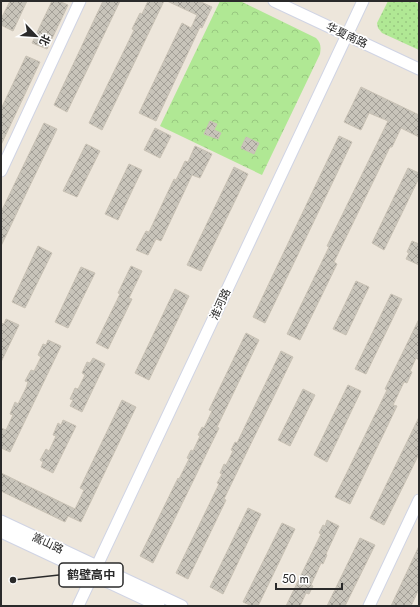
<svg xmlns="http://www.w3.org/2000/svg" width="420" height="607" viewBox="0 0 420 607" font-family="Jost,'Noto Sans SC',sans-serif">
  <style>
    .grass { fill: url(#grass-dots) }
    .forest { fill: url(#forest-crowns) }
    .building { fill: url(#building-cross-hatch); stroke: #c9c2b5 }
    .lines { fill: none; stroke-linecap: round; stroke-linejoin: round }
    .minor-casing { stroke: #d0d4e4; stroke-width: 13 }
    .minor { stroke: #fff; stroke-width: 11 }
    .labels { text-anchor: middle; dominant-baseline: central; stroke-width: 3.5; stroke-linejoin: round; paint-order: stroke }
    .street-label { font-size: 11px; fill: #2a2a2a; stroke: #fff }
    .leader { fill: none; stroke: #2a2a2a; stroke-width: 1.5 }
    .callout-dot { fill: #2a2a2a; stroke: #fff; stroke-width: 1.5 }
    .callout { fill: #fff; stroke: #2a2a2a; stroke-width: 1.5 }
    .callout-label { font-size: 12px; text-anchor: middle; font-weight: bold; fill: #2a2a2a }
  </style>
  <defs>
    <pattern id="grass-dots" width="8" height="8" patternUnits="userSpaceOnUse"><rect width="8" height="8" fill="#b0e894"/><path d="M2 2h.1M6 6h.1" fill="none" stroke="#98c780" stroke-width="1.8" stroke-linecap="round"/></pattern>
    <pattern id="forest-crowns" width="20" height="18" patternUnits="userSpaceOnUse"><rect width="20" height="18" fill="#b0e894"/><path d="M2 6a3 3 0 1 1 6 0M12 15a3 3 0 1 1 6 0" fill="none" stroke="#98c780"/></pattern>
    <pattern id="building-cross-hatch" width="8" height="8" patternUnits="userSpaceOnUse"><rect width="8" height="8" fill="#c8c4ba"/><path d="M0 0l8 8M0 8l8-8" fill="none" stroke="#a39f97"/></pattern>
  </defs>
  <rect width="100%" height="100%" fill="#ede6db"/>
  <!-- grass -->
  <path class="grass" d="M388,1H413L419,4V50L382,33L378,28L377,23Z"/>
  <!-- forest -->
  <path class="forest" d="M220,1H240L316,38C321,43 321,47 320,54L262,175L160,126Z"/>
  <!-- building -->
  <path class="building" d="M10,1H27L13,31L1,25V19Z
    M52,1H59L68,5L47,49L32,43Z
    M103,1H120L67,112L54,105Z
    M148,1H164L102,130L89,123L134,30L132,29L140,13L142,14Z
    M167,1H199L212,7L202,28L200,27L156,121L139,113L182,23L191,28L197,15Z
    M26,56L40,62L1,145V109Z
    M361,87L419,115V137L401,128L392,147H390L334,262L337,264L300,340L287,334L329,247L327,246L388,121L369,113L361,130L344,122Z
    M210,121L217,124L214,130L221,133L218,139L204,134Z
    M44,123L57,129L1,246V212Z
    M155,128L171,136L160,158L144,150Z
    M339,136L352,142L265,323L253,317Z
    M246,137L259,143L254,154L241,148Z
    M86,144L100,151L77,197L63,191Z
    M195,146L212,154L200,178L192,175L161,241L156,239L148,255L136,250L146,231L149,232L174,179L176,180L185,161L188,162Z
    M129,164L142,170L118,220L105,214Z
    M234,167L248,174L201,271L187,265Z
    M408,168L419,173V178L384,250L372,243Z
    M412,241L419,244V265L406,259L409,253L407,252Z
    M38,246L52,253L25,308L12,302Z
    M131,266L142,271L129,298L132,299L108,349L96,343L120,294L118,293Z
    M81,267L95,273L68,328L55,322Z
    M356,281L369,287L346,335L333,329Z
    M175,289L189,296L149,380L135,373Z
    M391,294L402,299L366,374L355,369Z
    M6,319L19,325L1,362V323L4,324Z
    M419,319V360L416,358L410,371L412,372L407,383L404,382L393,405L397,406L350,504L335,497L387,390L385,389Z
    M246,333L259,340L217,427L219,428L153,563L140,556L178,478L179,479L189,459L187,458L191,450L193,451L200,436L198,435L202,427L204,428L212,411L209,410Z
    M48,340L61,346L10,452L1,448V428L6,430L13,415L10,414L15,402L18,404L26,388L28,382L25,381L31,370L34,371L41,357L38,355L43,344L46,345Z
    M281,351L293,357L224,499L226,500L188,579L176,573L219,484L217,483L222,474L220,473L224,464L226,465L233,451L231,450L235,442L237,443Z
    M93,358L105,364L82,412L70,406L73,400L70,399L75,388L78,389L85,375L82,373L87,362L90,363Z
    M348,385L361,391L327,462L314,455Z
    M303,389L315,395L290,446L278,440Z
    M122,400L136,407L81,522L68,516L65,522L1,491V473L75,509L84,490L80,488Z
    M419,417V454L384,525L370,518Z
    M63,420L76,426L53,473L41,467L43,462L40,460L46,449L49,451L56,436L53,435L58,423L61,425Z
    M248,508L261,514L223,594L210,587Z
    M327,520L339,526L326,554L327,555L323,564L321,563L311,585L313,586L309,594L306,593L300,606H286L321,534L319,533L323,525L325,526Z
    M282,523L295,529L258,606H252L243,602Z
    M360,538L375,545L345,606H327Z
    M419,546V589L411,606H391Z"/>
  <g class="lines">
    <!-- minor casing -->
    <g class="minor-casing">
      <path id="minor" d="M274,1L419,69
        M1,171L80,1
        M1,521L182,606
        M1,532L159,606
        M78,606L363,1
        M369,606L419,500"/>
    </g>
    <!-- minor -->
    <use href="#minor" class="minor"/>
  </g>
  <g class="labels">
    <!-- street labels -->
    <g class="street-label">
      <text transform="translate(347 35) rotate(25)">华夏南路</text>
      <text transform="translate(220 304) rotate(-65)">淮河路</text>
      <text transform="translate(48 543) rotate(25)">嵩山路</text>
    </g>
  </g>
  <!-- callouts -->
  <path class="leader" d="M13 580L59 575"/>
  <circle class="callout-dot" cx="13" cy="580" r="4"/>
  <rect class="callout" x="59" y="563" width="64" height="24" rx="4"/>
  <g class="callout-label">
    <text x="91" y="579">鹤壁高中</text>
  </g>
  <!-- border -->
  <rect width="420" height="607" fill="none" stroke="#2a2a2a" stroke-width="4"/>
  <!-- north arrow -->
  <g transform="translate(36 36) rotate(115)" stroke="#ffffff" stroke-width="3" paint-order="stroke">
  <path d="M0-3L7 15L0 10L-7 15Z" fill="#2a2a2a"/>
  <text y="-6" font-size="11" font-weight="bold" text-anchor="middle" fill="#2a2a2a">北</text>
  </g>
  <!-- scale -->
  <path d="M276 583v6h66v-6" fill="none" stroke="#2a2a2a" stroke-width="2"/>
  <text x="282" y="583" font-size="12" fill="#2a2a2a" stroke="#ffffff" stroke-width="3" paint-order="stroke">50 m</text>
</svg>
